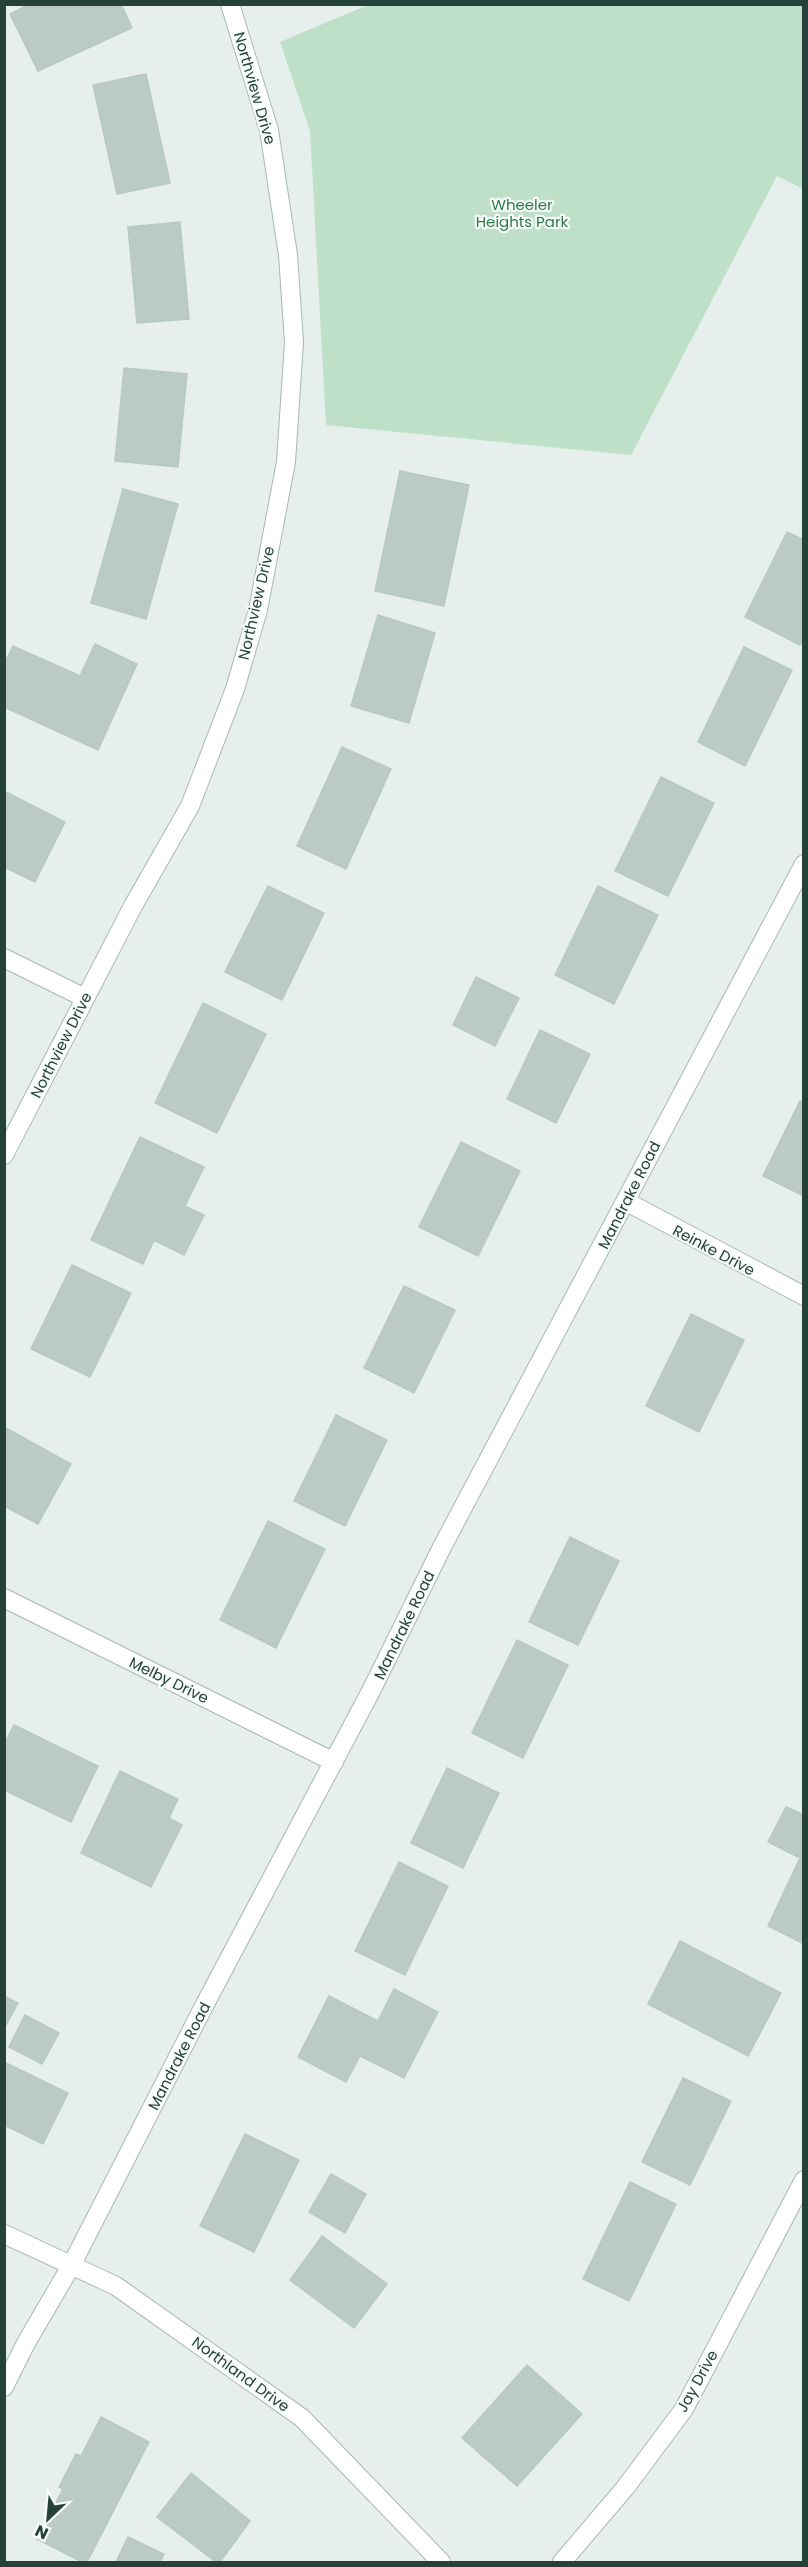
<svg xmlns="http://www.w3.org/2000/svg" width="808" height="2567" viewBox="0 0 808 2567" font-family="Poppins,sans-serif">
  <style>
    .green { fill: #bfe0c8 }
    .building { fill: #bbcac4; stroke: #b8c9c2; stroke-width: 1.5 }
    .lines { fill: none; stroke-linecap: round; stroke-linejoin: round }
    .minor-casing { stroke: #a8b8b2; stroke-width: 20 }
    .minor { stroke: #fff; stroke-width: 18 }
    .labels { text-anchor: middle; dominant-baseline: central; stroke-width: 4.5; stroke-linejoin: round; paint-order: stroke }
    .street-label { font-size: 15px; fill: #24423a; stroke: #f7fbf9 }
    .park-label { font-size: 15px; fill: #2d7a4b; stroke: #f7fbf9 }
  </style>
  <rect width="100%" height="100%" fill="#e6efeb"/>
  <!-- green -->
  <path class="green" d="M370,4L803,5V189L777,176L631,455L326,425L310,131L280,42Z"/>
  <!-- building -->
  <path class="building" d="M30,4H121L132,28L38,71L10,14Z
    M146,74L170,183L117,194L93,85Z
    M180,222L189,319L137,323L128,227Z
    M124,368L187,374L178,467L115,461Z
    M400,471L469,485L444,606L375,591Z
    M123,489L178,504L146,619L91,603Z
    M787,532L804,540V638L800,645L745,617Z
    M378,615L435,633L409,723L351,706Z
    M95,644L137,664L98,750L4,707V664L13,646L80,676Z
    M744,647L792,670L745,766L698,742Z
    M342,747L391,769L346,869L297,846Z
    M661,777L714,803L668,896L615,871Z
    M4,791L65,822L35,882L4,867Z
    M268,886L324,913L282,1000L225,972Z
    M598,886L658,915L614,1004L555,975Z
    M476,977L519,998L495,1046L453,1025Z
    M203,1003L266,1034L217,1133L155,1103Z
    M540,1030L590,1054L556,1123L507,1099Z
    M800,1101L804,1103V1196L763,1176Z
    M140,1137L204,1167L185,1206L204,1215L184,1255L154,1240L143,1264L91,1240Z
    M461,1142L520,1171L478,1256L419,1227Z
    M72,1265L131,1293L90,1377L31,1349Z
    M404,1286L455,1310L414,1393L364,1368Z
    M691,1314L744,1340L699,1432L646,1406Z
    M336,1415L387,1440L345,1526L294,1501Z
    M4,1427L71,1464L38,1524L4,1506Z
    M268,1521L325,1549L276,1648L220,1620Z
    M570,1537L619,1561L578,1645L529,1622Z
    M517,1640L568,1665L523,1758L472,1733Z
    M14,1725L98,1766L71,1822L4,1790V1745Z
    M447,1768L499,1793L463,1868L411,1843Z
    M120,1771L178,1799L169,1818L182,1825L151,1887L81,1853Z
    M786,1807L804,1815V1944L768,1926L800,1858L768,1842Z
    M399,1862L448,1886L405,1975L355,1951Z
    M680,1941L781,1993L748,2056L648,2004Z
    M394,1989L438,2012L404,2078L360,2056L346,2082L298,2057L329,1996L378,2021Z
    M4,1996L18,2003L4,2029Z
    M25,2015L59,2033L42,2064L9,2047Z
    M4,2062L68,2093L43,2144L4,2125Z
    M683,2078L731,2101L690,2185L642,2162Z
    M245,2134L299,2160L254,2252L200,2226Z
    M331,2174L366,2194L345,2233L309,2212Z
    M630,2182L676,2204L629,2301L583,2279Z
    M322,2236L387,2284L354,2328L290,2280Z
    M527,2365L582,2414L517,2486L462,2438Z
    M101,2417L149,2442L87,2562H82L37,2539L63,2489L59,2487L76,2454L81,2456Z
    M191,2473L250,2521L220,2562H216L157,2517Z
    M128,2537L164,2554L160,2562H116Z"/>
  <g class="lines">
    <!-- minor casing -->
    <g class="minor-casing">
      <path id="minor" d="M4,958L85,998
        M4,1155L133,906L190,806L235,689L258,610L286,462L294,342L288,255L269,130L230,4
        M627,1202L804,1296
        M4,1598L334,1762
        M4,2234L116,2286L302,2418L441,2562
        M4,2387L26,2343L71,2266L204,2006L372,1689L442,1547L804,864
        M562,2562L625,2488L684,2409L804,2180"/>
    </g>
    <!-- minor -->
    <use href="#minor" class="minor"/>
  </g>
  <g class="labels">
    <!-- street labels -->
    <g class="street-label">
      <text transform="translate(255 88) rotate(74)">Northview Drive</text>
      <text transform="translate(256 603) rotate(-77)">Northview Drive</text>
      <text transform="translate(61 1045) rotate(-63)">Northview Drive</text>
      <text transform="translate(629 1195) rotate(-63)">Mandrake Road</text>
      <text transform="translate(714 1250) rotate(28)">Reinke Drive</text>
      <text transform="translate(404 1625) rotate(-64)">Mandrake Road</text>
      <text transform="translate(169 1680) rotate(26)">Melby Drive</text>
      <text transform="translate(179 2056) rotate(-63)">Mandrake Road</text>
      <text transform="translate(241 2374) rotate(36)">Northland Drive</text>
      <text transform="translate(697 2381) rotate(-61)">Jay Drive</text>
    </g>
    <!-- park labels -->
    <g class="park-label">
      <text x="522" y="204">Wheeler<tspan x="522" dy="17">Heights Park</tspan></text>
    </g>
  </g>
  <!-- border -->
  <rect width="808" height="2567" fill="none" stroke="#24423a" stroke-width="12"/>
  <!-- north arrow -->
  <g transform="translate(48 2519) rotate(206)" stroke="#f7fbf9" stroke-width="4.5" paint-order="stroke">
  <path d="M0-4.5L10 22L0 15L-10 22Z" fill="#24423a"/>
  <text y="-9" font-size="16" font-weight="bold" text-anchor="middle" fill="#24423a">N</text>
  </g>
</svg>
